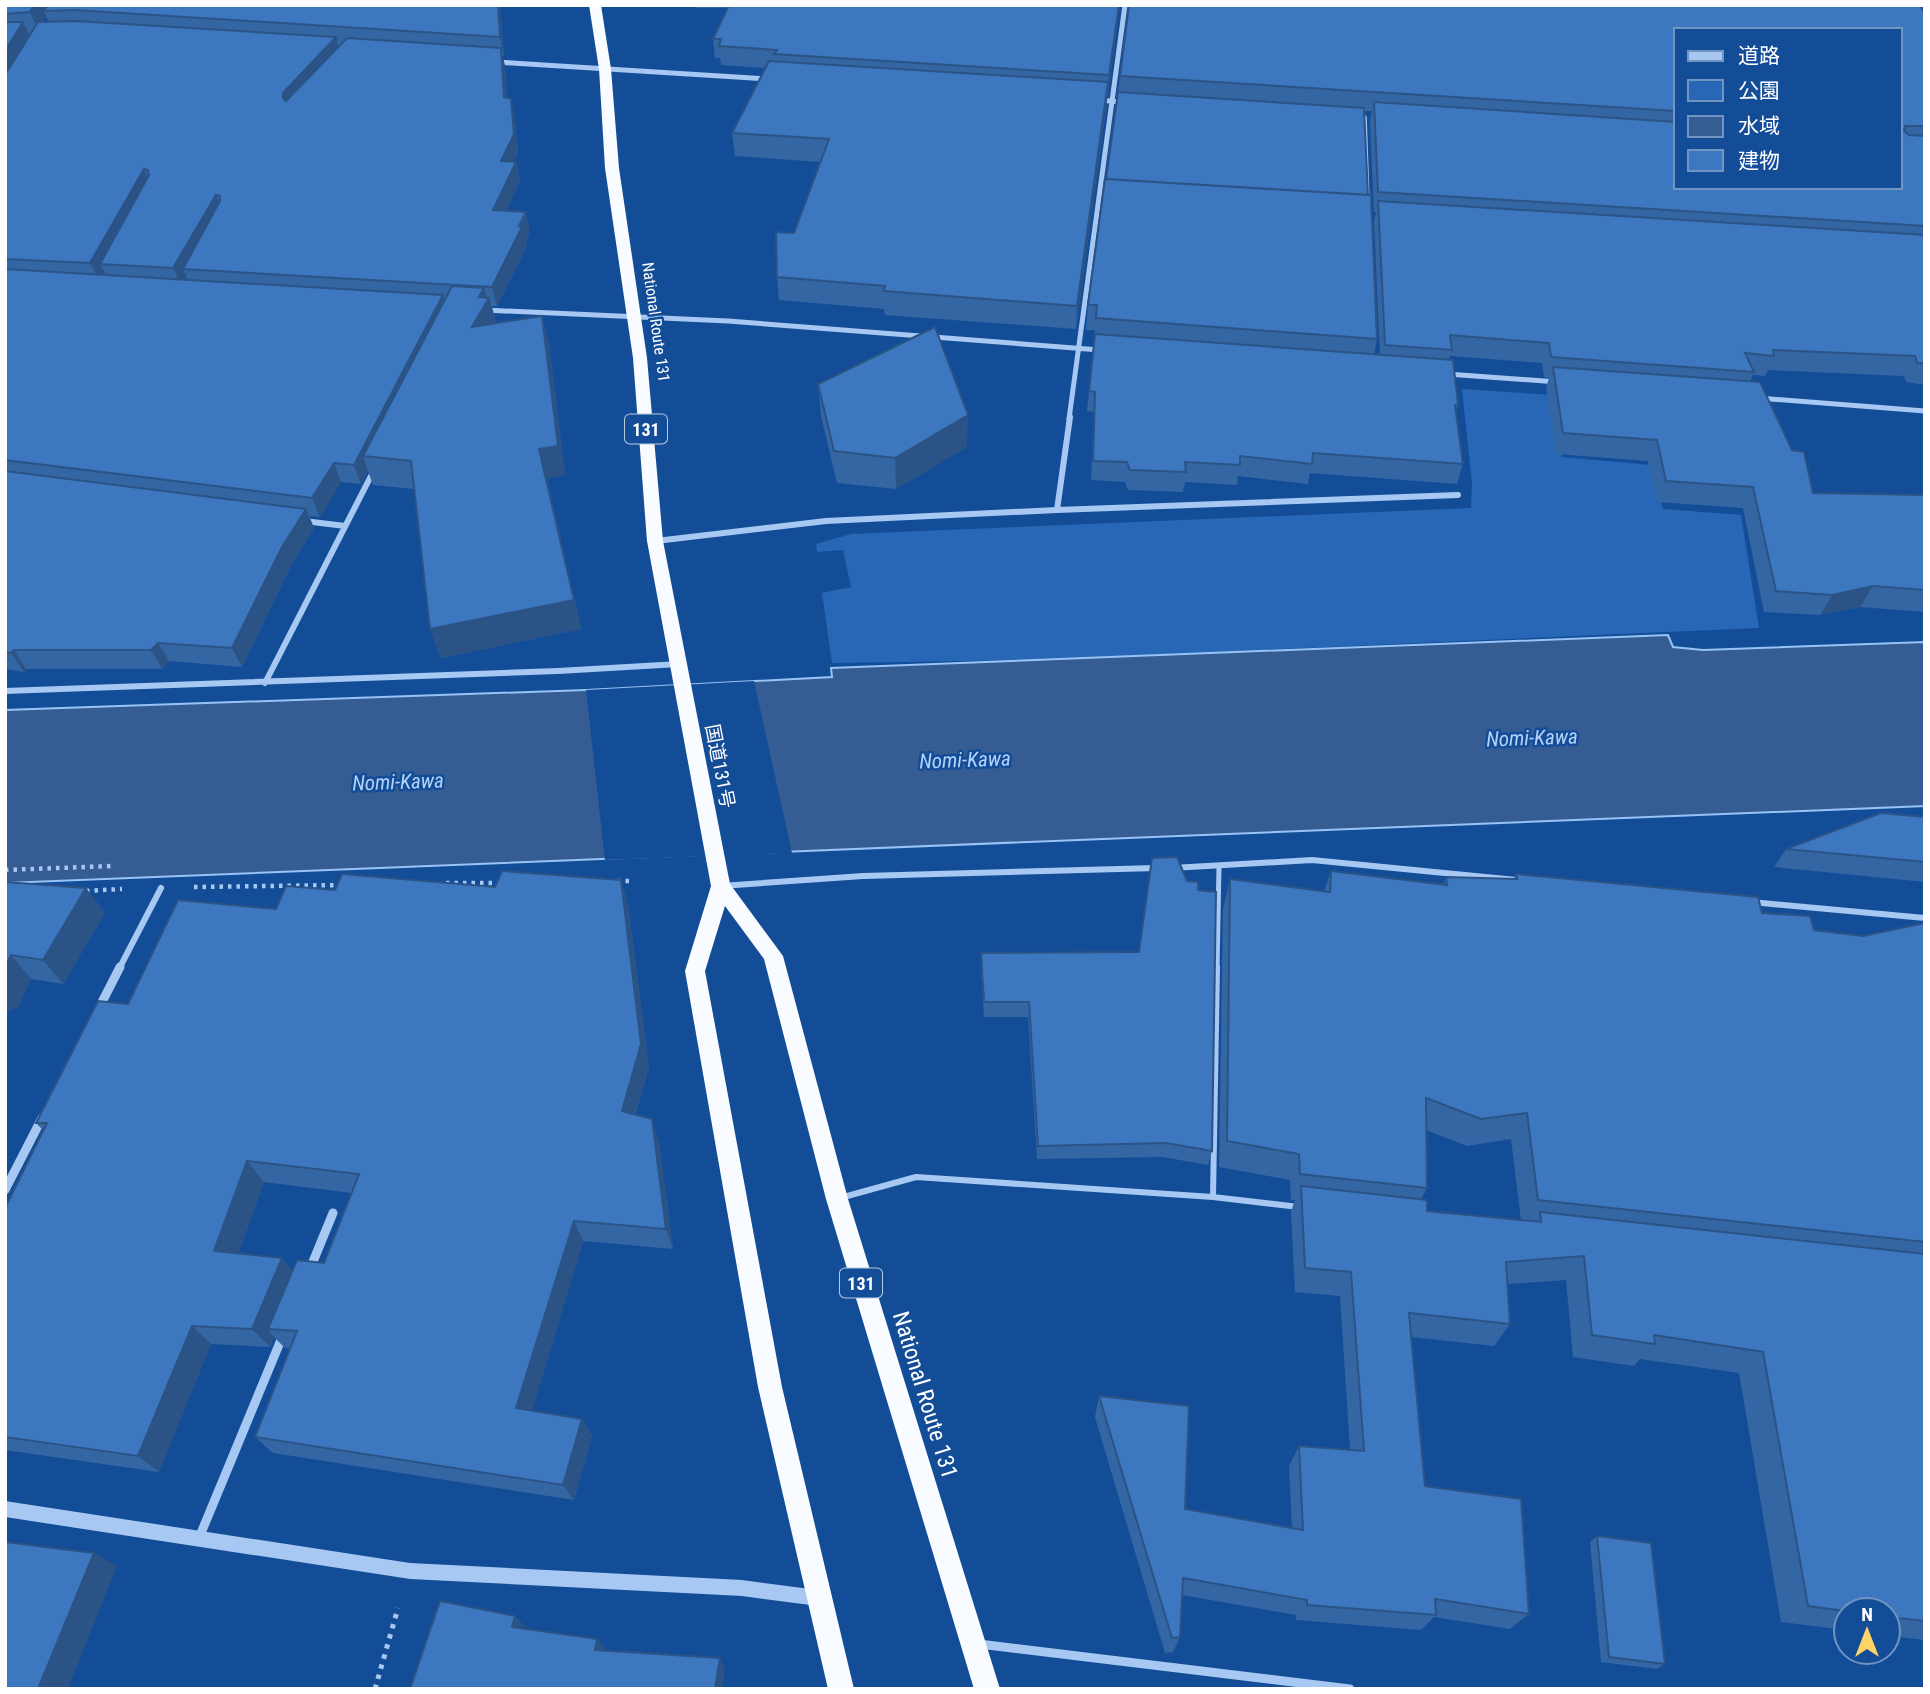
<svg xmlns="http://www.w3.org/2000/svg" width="1930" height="1694" viewBox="0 0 1930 1694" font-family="'Roboto Condensed','Noto Sans JP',sans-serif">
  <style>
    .green { fill: #2767b6 }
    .water { fill: #355d94; stroke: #98c3f5; stroke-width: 2 }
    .pier { fill: #144d97 }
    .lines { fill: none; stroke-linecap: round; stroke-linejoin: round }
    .path-far1 { stroke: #a6c8f2; stroke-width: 4.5; stroke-dasharray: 3.5 5; stroke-linecap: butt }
    .path { stroke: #a6c8f2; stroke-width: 5; stroke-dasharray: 4.5 6; stroke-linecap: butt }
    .service-far2 { stroke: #a6c8f2; stroke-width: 3.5 }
    .service-far1 { stroke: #a6c8f2; stroke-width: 5 }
    .service { stroke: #a6c8f2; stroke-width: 6 }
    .minor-far2 { stroke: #a6c8f2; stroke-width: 5 }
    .minor-far1 { stroke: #a6c8f2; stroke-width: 6 }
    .minor { stroke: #a6c8f2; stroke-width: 9 }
    .tertiary { fill: #a6c8f2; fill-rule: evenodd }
    .trunk { fill: #f8fbff; fill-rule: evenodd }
    .wall { fill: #3466a4; fill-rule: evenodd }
    .shaded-wall { fill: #2b5386 }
    .building { fill: #3d77bf; stroke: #2b5386; stroke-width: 2 }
    .labels { text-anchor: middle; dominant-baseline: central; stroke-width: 5; stroke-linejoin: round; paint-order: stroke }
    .far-street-label { font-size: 16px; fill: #fff; stroke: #144d97 }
    .shield { fill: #144d97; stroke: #b8cae0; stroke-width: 2 }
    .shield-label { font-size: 18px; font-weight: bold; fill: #fff }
    .street-label { font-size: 19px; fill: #fff; stroke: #144d97 }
    .water-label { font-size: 21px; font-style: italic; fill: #b2d2f9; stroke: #144d97 }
    .near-street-label { font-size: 23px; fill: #fff; stroke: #144d97 }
  </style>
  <rect width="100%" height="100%" fill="#144d97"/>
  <!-- green -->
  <path class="green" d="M1462,389L1550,395L1562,457L1651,465L1663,509L1741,515L1759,628L1033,660L832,663L822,593L851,587L843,550L817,552L816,544L851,534L1471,508L1472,483Z"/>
  <!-- water -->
  <path class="water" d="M1668,635L1673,647L1703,650L1925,642V806L5,883V710L586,690L832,677L831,668Z"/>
  <!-- pier -->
  <path class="pier" d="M754,681L792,853L605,860L586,690Z"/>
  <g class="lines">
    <!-- path-far1 -->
    <path class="path-far1" d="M5,870L112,866
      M617,881H631
      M446,883H500
      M194,887L343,885
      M86,891L122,889"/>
    <!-- path -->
    <path class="path" d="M375,1689L398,1608"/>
    <!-- service-far2 -->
    <path class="service-far2" d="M1365,117L1368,201"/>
    <!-- service-far1 -->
    <path class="service-far1" d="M1217,969L1219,866"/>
    <!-- service -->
    <path class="service" d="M1213,1197L1217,967
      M840,1198L916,1177L1213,1197L1299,1207"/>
    <!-- minor-far2 -->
    <path class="minor-far2" d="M496,62L767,79
      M1097,100L1124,102
      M484,310L728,321L1100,350
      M1447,374L1558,382
      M1758,398L1925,411
      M1069,419L1125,5"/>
    <!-- minor-far1 -->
    <path class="minor-far1" d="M1057,510L1458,495
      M304,521L345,526
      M656,541L826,521L1057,510L1070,417
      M265,683L373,472
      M5,691L558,671L679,664
      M1172,868L1312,860L1516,880
      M721,886L863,876L1157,868
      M1751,902L1925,918
      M119,969L161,888"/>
    <!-- minor -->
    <path class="minor" d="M99,1008L120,967
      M5,1190L42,1118
      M310,1269L333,1213
      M199,1538L283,1335
      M979,1644L1350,1689"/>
    <!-- tertiary -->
    <path class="tertiary" d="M5,1501L410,1563L742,1580L818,1590L824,1592L826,1598L824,1604L818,1606L742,1596L410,1579L5,1517Z"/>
    <!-- trunk -->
    <path class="trunk" d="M589,5H601L611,69L619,168L647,358L663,541L730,884L783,956L848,1199L1000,1689H974L826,1199L764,959L725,906L705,971L782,1387L854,1689H828L758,1387L685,971L711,886L647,541L633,358L605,168L599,69Z"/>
  </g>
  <!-- wall -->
  <path class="wall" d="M5,5H500L504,56H502L505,66L507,98L515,118L518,153L514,162H516L520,181L506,211L530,231L526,241L527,246L497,306H492L496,323L549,344L565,475L547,478L581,629L441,658L430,629L414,489L373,485L368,471L361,484L341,482L320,517L309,516L314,528L291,566L242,667L169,661L162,669H26L24,672L5,669ZM46,16L49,22H43Z
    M695,5H1120L1076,329L885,315L884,309L779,300L777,277L821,162L735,156L732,133L765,68L721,65L720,58H715L713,39L728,8H696Z
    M1129,5H1925V385L1906,382L1904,376L1768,370L1765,376L1753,375L1750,381L1792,450L1813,493L1925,495V612L1860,607L1820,615L1764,612L1743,508L1657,502L1648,461L1556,454L1546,388L1549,378L1544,377L1542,363L1450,356L1449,360L1458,405L1456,412L1463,464L1457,484L1310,473L1308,484L1238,476L1237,485L1185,482L1183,492L1128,490L1125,482L1091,480L1094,412L1087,411L1095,330H1086L1088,305L1118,92ZM1676,30L1900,187H1676ZM1364,111H1372L1370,122L1374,212H1376L1374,221L1380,355H1374L1377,339L1368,195Z
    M818,384L967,447L896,489L837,483L821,416Z
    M1925,817V882L1774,867L1786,849Z
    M1331,871L1443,885L1446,877L1514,879L1516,874L1762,913L1814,930L1863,936L1925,923V1640L1888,1636V1610H1846V1630L1781,1622L1739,1373L1640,1359L1634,1366L1573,1357L1566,1280L1508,1284L1510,1324L1494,1346L1411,1337L1425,1486L1529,1614L1510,1629L1434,1617L1421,1630L1296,1620V1615L1182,1595L1180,1637L1173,1652L1165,1653L1095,1417L1099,1396L1185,1509L1292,1527L1289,1466L1299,1446L1350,1450L1340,1296L1295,1292L1291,1211L1295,1200H1291L1290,1180L1219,1167L1223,909L1230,879L1324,891ZM1426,1130L1467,1146L1511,1139L1521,1220L1427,1211L1421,1199L1427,1188Z
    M621,880L628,904L649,1067L635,1115L659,1141L673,1249L583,1241L532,1411L582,1419L592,1436L574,1500L273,1453L255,1437L290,1348H285L274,1337L270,1347L211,1344L159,1472L5,1450V1208L43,1130L36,1123L128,1004L276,909L335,890L495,887ZM264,1182L352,1193L324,1263L292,1271L282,1258L238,1254Z
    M1187,881L1198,890L1212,1151L1208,1165L1163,1157L1037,1159L1028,1017H984L981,968V953L1139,952Z
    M5,882L86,888L105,913L63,984L31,979L18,1007L7,1011Z
    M1597,1536L1665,1664L1657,1669L1601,1662L1590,1542Z"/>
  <!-- shaded-wall -->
  <path class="shaded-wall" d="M34,5H53L44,11L46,16L38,30L30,12Z
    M498,5H500L504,56L500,37Z
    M1119,5H1120L1108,94L1109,75Z
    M23,22L32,41L5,84V51Z
    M336,37L341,56L289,117L283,98V93Z
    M501,48L505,66L508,116L504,97Z
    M1108,82L1106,105L1076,329L1077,306Z
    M511,99L515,118L518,153L506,180L501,161Z
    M516,162L520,181L498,229L493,210Z
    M144,169L152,188L100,264L105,273L100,282L90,263Z
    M216,195L223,214L183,269L187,278L182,287L173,268Z
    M526,212L530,231L526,241L527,246L497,306L492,287Z
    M484,288L488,301L489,298L497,327H472L479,297Z
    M443,295L449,314L363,456L368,471L361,484L354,465Z
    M542,316L549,344L565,475L547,478L581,629L441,658L430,629L539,449Z
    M968,415L967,447L896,489L895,458Z
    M334,463L341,482L320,517L312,498Z
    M306,509L314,528L291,566L242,667L232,648L282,547Z
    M1873,586L1860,607L1820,615L1832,595Z
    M158,643L169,661L162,669L151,650Z
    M14,650L26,669L24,672L11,653Z
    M621,880L628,904L649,1067L629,1133L622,1111Z
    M86,888L105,913L63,984L43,960Z
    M11,955L31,979L18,1007L7,1011L5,1014V967Z
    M652,1119L659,1141L673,1249L666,1229Z
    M247,1161L264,1182L232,1271L214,1251Z
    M574,1221L583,1241L528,1425L516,1408Z
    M282,1258L299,1278L268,1329L274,1337L270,1347L252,1329Z
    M192,1326L211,1344L159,1472L138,1456Z
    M582,1419L592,1436L574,1500L563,1485Z
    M94,1553L117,1566L68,1689H38Z
    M515,1616L525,1626L522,1637L512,1627Z
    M597,1639L606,1649L603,1659L595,1650Z
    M720,1658L725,1668L722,1689H715Z"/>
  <!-- building -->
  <path class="building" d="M5,5H34L30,12L5,14Z
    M48,5H498L500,37L75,10L44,11Z
    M729,5H1119L1109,75L774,54L777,50L719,46L721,39H713Z
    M1129,5H1920L1925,14V126H1905L1904,131L1909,135L1925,136V226L1378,192L1374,102L1676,122V187H1900V30H1676V111L1120,76Z
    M75,21L336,37L283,93V98L286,101L347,38L501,48L504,97L511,99L514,134L501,161L516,162L493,210L526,212L519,226L522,227L492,287L183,269L220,201V196L216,195L173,268L100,264L149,175L148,170L144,169L90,263L5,259V75L38,22Z
    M5,22H23L5,51Z
    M769,61L1108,82L1077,306L884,291L885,286L777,277L776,232L794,233L829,139L732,133Z
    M1118,92L1364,108L1368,195L1106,179Z
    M1105,179L1371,195L1377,339L1096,318L1097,305H1088Z
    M1378,201L1925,235V363H1917L1915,356L1773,350L1774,356L1745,353L1754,372L1551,357L1549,343L1450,335L1452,350L1385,345Z
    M5,269L443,295L354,465L334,463L312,498L5,460Z
    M452,286L484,288L479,297L489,298L472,327L542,316L558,446L539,449L574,600L430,629L411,461L363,456Z
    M935,327L968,415L895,458L834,451L818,384Z
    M1095,334L1453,360L1458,405H1455L1463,464L1313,453L1312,464L1240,456V465L1185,462L1186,472L1130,470L1127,462L1093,461L1095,392L1089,391Z
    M1553,367L1760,382L1792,450L1804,452L1813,493L1925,495V590L1873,586L1832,595L1776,591L1753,487L1666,481L1657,440L1563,433Z
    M5,471L306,509L282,547L232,648L158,643L151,650H14L11,653L5,652Z
    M1881,813L1925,817V862L1786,849Z
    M1177,857L1187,881L1198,882V890L1216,892L1212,1151L1166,1143L1038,1146L1029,1002H984L981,953L1139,952L1152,858Z
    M502,871L621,880L641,1044L622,1111L652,1119L666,1229L574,1221L516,1408L582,1419L563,1485L255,1437L297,1331L268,1329L297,1260L324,1263L359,1174L247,1161L214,1251L282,1258L252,1329L192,1326L138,1456L5,1437V1208L47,1123H36L98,1001L128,1004L178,900L276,909L286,886L335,890L342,874L495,887Z
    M1331,871L1447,885L1446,877L1517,879L1516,874L1758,897L1762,913L1810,916L1814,930L1863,936L1925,923V1242L1538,1200L1527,1113L1481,1119L1426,1098L1427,1188L1300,1174L1299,1154L1227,1141L1230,879L1330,892Z
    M5,882L86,888L43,960L11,955L5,967Z
    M1301,1186L1427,1200V1211L1541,1222L1540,1212L1925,1254V1621L1888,1617V1610H1846V1611L1808,1606L1763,1352L1654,1335L1655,1344L1592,1335L1584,1256L1506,1262L1510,1324L1409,1313L1425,1486L1521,1499L1529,1614L1435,1599L1436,1615L1307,1605V1600L1183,1578L1180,1637L1172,1638L1099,1396L1189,1406L1185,1509L1303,1530L1299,1446L1364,1451L1351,1272L1305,1268Z
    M1597,1536L1651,1543L1665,1664L1609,1657Z
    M5,1542L94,1553L38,1689H5Z
    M440,1601L515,1616L512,1627L597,1639L595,1650L720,1658L715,1689H410Z"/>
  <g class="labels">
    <!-- far-street labels -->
    <g class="far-street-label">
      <text transform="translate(656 322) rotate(82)">National Route 131</text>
    </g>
    <!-- shield labels -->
    <g class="shield">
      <rect x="625" y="414.5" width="42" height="29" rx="5"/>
      <rect x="840" y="1268.5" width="42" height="29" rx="5"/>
    </g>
    <g class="shield-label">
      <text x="646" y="429">131</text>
      <text x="861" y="1283">131</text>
    </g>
    <!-- street labels -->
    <g class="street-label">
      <text transform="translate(720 766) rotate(79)">国道131号</text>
    </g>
    <!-- water labels -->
    <g class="water-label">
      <text transform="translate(1532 738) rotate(-2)">Nomi-Kawa</text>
      <text transform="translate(965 760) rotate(-2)">Nomi-Kawa</text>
      <text transform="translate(398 782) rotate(-2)">Nomi-Kawa</text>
    </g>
    <!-- near-street labels -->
    <g class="near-street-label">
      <text transform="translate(925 1395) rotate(73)">National Route 131</text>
    </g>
  </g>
  <!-- border -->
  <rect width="1930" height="1694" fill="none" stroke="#ffffff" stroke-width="14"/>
  <!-- legend -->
  <rect x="1674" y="28" width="228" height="161" fill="#144d97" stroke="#7294c1" stroke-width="2"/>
  <rect x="1688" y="51" width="35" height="10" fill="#a6c8f2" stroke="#7294c1" stroke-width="2"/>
  <text x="1738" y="63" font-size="21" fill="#ffffff">道路</text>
  <rect x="1688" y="80" width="35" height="21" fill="#2767b6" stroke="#7294c1" stroke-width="2"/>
  <text x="1738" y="98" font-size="21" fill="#ffffff">公園</text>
  <rect x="1688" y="116" width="35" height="21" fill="#355d94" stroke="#7294c1" stroke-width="2"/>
  <text x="1738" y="133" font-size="21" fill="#ffffff">水域</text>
  <rect x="1688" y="150" width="35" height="21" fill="#3d77bf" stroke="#7294c1" stroke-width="2"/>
  <text x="1738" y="168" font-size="21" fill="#ffffff">建物</text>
  <!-- north arrow -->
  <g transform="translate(1867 1631)"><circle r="33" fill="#144d97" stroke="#7294c1" stroke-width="2"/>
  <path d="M0-5L12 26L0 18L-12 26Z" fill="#ffd467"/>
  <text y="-10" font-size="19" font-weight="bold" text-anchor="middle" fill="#ffffff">N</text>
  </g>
</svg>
